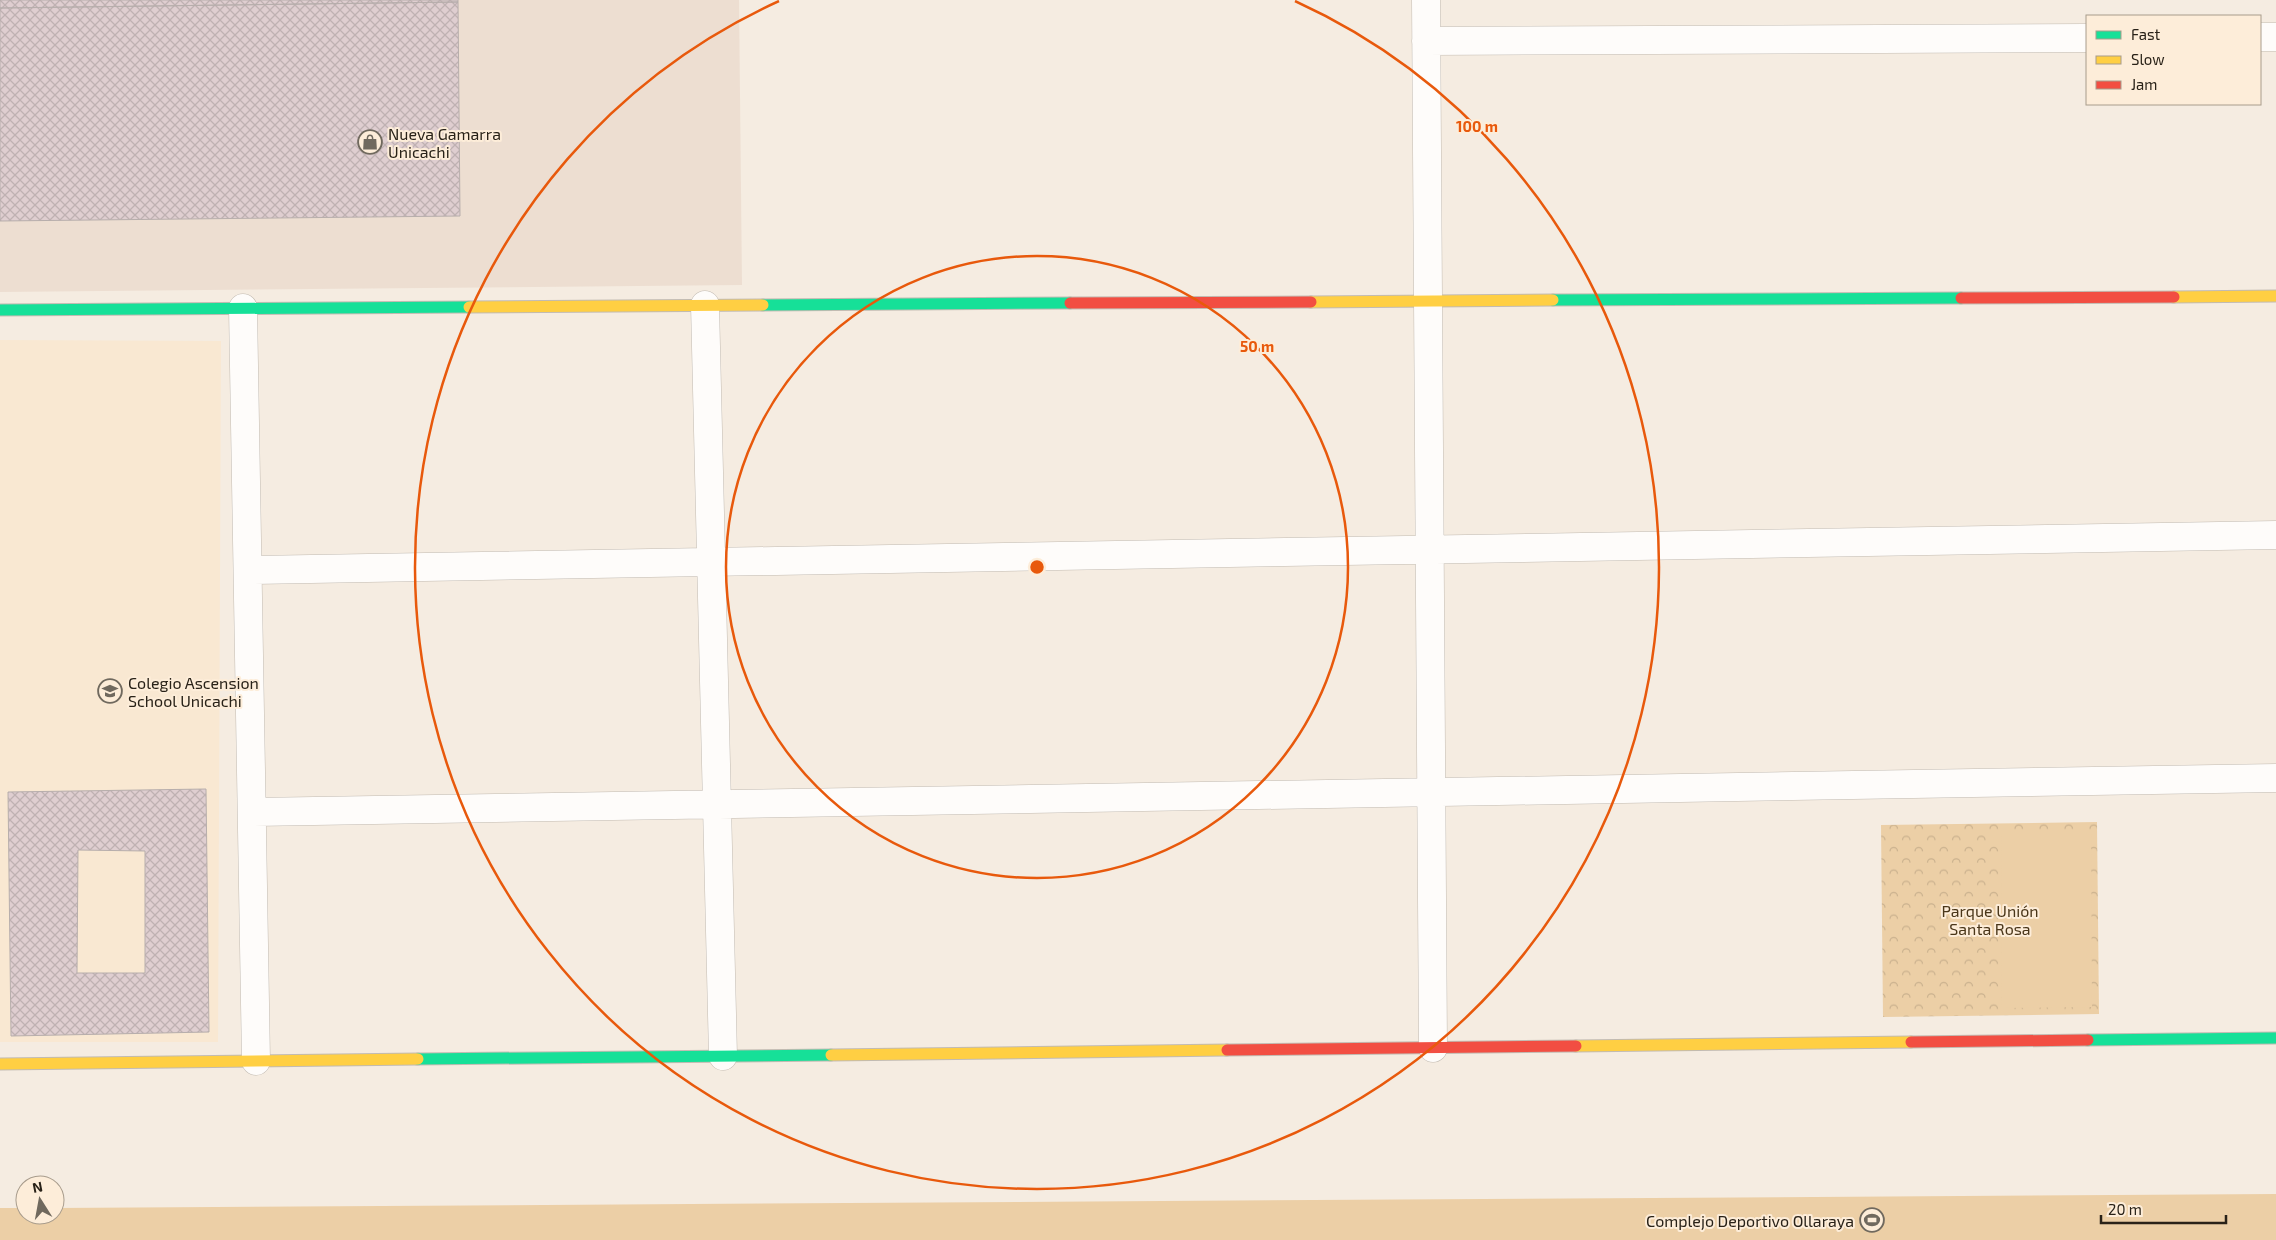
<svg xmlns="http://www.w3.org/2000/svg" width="2276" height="1240" viewBox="0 0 2276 1240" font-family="'Exo 2',sans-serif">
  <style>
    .commercial { fill: #edded1 }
    .built { fill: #f9e8d2 }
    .park { fill: url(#park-crowns) }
    .garden { fill: #eccfa6 }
    .building { fill: url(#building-cross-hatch); stroke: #b7aeac; fill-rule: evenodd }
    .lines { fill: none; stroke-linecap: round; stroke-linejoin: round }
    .street-casing { stroke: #c2bbb2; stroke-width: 29 }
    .fast-casing { stroke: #c2bbb2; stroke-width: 13 }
    .slow-casing { stroke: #c2bbb2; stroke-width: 13 }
    .jam-casing { stroke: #c2bbb2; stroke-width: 13 }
    .street { stroke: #fefcfa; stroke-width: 28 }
    .fast { stroke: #16e098; stroke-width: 11 }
    .slow { stroke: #ffcf43; stroke-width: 11 }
    .jam { stroke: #f24e42; stroke-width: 11 }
    .ring { fill: none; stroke: #e8590c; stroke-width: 2.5 }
    .labels { text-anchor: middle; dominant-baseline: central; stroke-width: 4; stroke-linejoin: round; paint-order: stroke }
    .poi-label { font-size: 16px; fill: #292218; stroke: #fdedd9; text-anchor: start }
    .park-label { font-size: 16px; fill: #4a3619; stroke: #fdedd9 }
    .centre { fill: #e8590c; stroke: #fdedd9; stroke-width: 2.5 }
    .ring-label { font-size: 15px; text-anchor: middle; font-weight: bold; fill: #e8590c; stroke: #fdedd9; stroke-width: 4; stroke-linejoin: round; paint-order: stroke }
  </style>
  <defs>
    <pattern id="park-crowns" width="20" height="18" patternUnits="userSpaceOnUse" patternTransform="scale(1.25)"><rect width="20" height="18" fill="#eccfa6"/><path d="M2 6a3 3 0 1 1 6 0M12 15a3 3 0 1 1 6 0" fill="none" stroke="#cab18e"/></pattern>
    <pattern id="building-cross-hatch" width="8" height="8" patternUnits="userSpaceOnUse" patternTransform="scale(1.25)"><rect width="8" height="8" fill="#dfced0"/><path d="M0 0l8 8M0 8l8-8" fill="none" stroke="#bfb1b2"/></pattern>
  </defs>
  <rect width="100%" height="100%" fill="#f5ece1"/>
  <!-- commercial -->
  <path class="commercial" d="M0,0H739L742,285L0,292Z"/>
  <!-- built -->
  <path class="built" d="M0,340L221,341L218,1042H0Z"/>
  <!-- park -->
  <path class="park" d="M2097,822L2099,1014L1883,1017L1881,825Z"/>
  <!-- garden -->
  <path class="garden" d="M2001,833H2091L2092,1007L2002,1008Z
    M2276,1194V1240H0V1208H25V1215H55V1208Z"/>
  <!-- building -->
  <path class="building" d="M0,0H458V2L0,8Z
    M458,2L460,216L0,221V8Z
    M206,789L209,1032L11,1036L8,792ZM78,850L145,851V973H77Z"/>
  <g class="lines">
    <!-- street casing -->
    <g class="street-casing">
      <path id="street" d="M1426,0L1433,1048
        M2260,37H2276
        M1426,41L2087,38
        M705,305L723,1056
        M243,308L256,1061
        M248,570L2276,535
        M252,812L2276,778"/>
    </g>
    <!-- fast casing -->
    <g class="fast-casing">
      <path id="fast" d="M1553,300L1961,298
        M763,305L1070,303
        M0,310L469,307
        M2088,1040L2276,1038
        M418,1059L831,1055"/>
    </g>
    <!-- slow casing -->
    <g class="slow-casing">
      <path id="slow" d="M2174,297L2276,296
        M1311,302L1553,300
        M469,307L763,305
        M1576,1046L1911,1042
        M831,1055L1227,1050
        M0,1064L418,1059"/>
    </g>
    <!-- jam casing -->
    <g class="jam-casing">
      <path id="jam" d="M1961,298L2174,297
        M1070,303L1311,302
        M1911,1042L2088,1040
        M1227,1050L1576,1046"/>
    </g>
    <!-- street -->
    <use href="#street" class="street"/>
    <!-- fast -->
    <use href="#fast" class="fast"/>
    <!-- slow -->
    <use href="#slow" class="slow"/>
    <!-- jam -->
    <use href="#jam" class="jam"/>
  </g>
  <!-- distance rings -->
  <g class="ring">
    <circle cx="1037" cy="567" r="311"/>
    <path d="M1295 1A622 622 0 1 1 779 1"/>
  </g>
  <!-- icons -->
  <defs>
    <g id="shop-ring" transform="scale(1.25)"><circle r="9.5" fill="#fdedd9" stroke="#70695e" stroke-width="1.5"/><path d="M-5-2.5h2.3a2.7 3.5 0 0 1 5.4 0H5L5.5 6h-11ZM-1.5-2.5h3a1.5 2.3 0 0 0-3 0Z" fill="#70695e"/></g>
    <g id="school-ring" transform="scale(1.25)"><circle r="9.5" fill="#fdedd9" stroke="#70695e" stroke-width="1.5"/><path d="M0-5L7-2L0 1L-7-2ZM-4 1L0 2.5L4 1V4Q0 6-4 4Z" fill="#70695e"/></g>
    <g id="stadium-ring" transform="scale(1.25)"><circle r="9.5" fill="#fdedd9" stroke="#70695e" stroke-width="1.5"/><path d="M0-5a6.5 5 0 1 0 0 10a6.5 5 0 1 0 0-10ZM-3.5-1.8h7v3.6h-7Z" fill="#70695e"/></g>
  </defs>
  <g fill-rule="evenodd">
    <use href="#shop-ring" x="370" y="142"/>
    <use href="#school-ring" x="110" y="691"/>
    <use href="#stadium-ring" x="1872" y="1220"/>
  </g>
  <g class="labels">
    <!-- poi labels -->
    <g class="poi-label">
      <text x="388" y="133">Nueva Gamarra<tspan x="388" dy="18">Unicachi</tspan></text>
      <text x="128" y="682">Colegio Ascension<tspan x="128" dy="18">School Unicachi</tspan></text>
      <text x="1854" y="1220" text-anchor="end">Complejo Deportivo Ollaraya</text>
    </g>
    <!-- park labels -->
    <g class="park-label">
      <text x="1990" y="910">Parque Unión<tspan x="1990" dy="18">Santa Rosa</tspan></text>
    </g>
  </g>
  <circle cx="1037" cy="567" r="8" class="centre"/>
  <g class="ring-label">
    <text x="1477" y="132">100 m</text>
    <text x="1257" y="352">50 m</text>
  </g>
  <!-- legend -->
  <rect x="2086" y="15" width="175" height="90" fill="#fdedd9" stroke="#a89c8c"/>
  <rect x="2096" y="31" width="25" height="8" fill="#16e098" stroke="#a89c8c"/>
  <text x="2131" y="40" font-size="15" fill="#292218">Fast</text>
  <rect x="2096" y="56" width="25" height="8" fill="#ffcf43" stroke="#a89c8c"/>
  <text x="2131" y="65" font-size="15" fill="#292218">Slow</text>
  <rect x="2096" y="81" width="25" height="8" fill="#f24e42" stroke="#a89c8c"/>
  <text x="2131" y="90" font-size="15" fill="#292218">Jam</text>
  <!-- north arrow -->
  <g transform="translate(40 1200) rotate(349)"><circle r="24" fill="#fdedd9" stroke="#a89c8c"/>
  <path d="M0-4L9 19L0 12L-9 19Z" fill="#70695e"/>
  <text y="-8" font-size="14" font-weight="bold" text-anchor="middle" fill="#292218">N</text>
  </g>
  <!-- scale -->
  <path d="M2101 1215v8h125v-8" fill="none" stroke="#292218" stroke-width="2.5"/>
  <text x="2108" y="1215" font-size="15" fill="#292218" stroke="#fdedd9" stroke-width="4" paint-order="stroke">20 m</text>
</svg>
